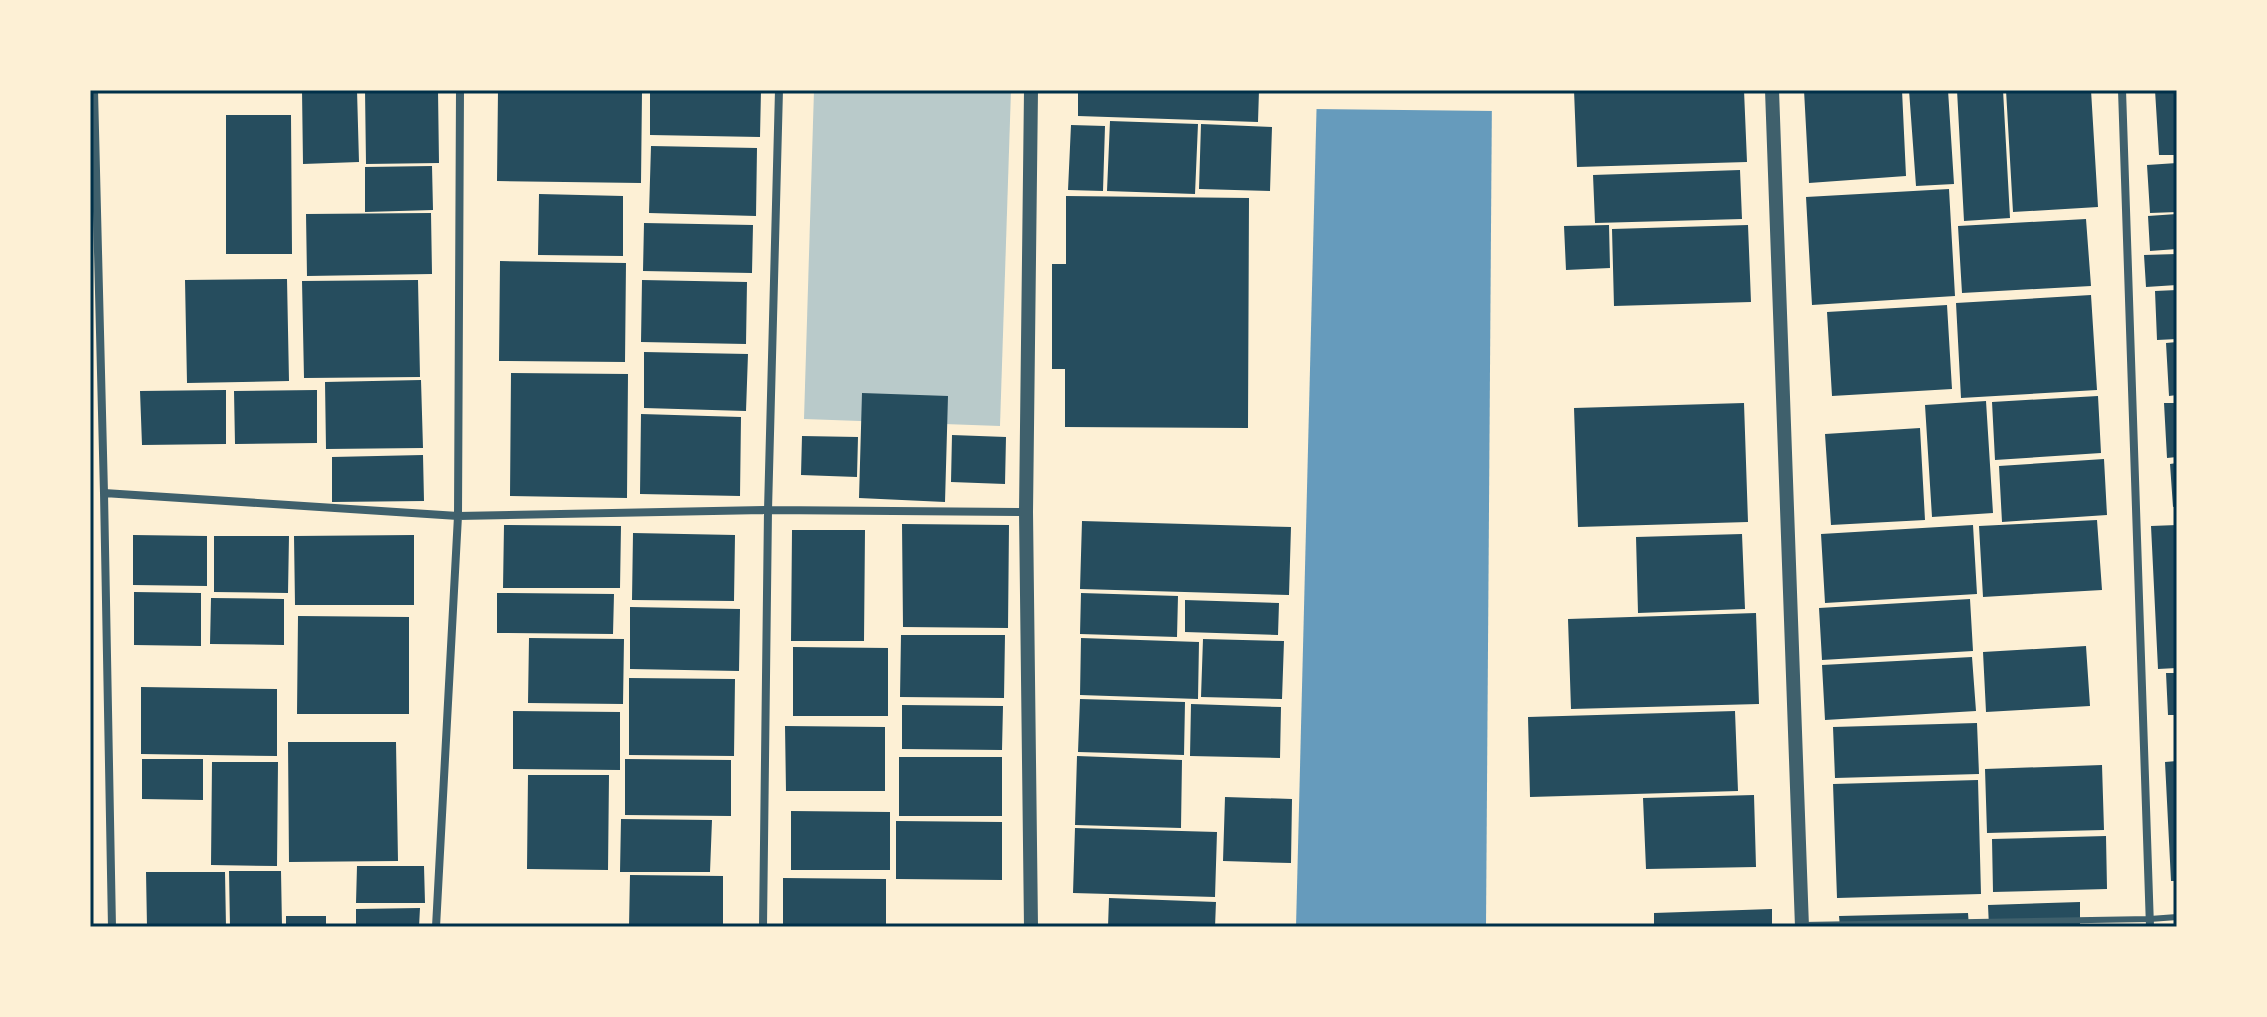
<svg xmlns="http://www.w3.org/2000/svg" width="2267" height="1017" viewBox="0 0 2267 1017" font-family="Bitter,serif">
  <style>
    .green { fill: #b9caca }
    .water { fill: #669bbc }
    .pier { fill: #fdf0d5 }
    .building { fill: #264d5e }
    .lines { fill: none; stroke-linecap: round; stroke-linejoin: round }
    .service { stroke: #3f606c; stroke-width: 6 }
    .minor { stroke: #3f606c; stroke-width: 8 }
    .tertiary { stroke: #3f606c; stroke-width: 14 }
    .neatline { fill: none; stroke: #003049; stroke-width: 3 }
  </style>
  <rect width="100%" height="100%" fill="#fdf0d5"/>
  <!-- green -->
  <path class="green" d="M814,90H1011L1000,426L804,419Z"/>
  <!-- water -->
  <path class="water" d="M1317,90H1492L1486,927H1296Z"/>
  <!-- pier -->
  <path class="pier" d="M1313,90H1496L1495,111L1312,109Z"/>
  <!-- building -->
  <path class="building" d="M302,90H357L359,162L303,164Z
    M365,90H438L439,163L366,164Z
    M498,90L642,91L641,183L497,181Z
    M650,90H761L760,137L650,135Z
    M1078,90H1259L1258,122L1078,116Z
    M1574,90H1744L1747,162L1577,167Z
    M1804,90H1902L1906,176L1809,183Z
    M1909,90H1948L1954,184L1916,186Z
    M1957,90H2003L2010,218L1964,221Z
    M2006,90H2091L2098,207L2013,212Z
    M2155,90H2177V155H2159Z
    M226,115H291L292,254H226Z
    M1110,121L1198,124L1195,194L1107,191Z
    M1201,124L1272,127L1270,191L1199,189Z
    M1071,125L1105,126L1103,191L1068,190Z
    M651,146L757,148L756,216L649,213Z
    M2177,163V212L2150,213L2147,165Z
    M432,166L433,210L365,212V167Z
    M1740,170L1742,219L1595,223L1593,175Z
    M1949,189L1955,296L1812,305L1806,197Z
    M539,194L623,196V256L538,255Z
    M1066,196L1249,198L1248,428L1065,427V369H1052V264H1066Z
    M431,213L432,274L307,276L306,214Z
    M2177,214V249L2150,251L2148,216Z
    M2086,219L2091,286L1962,293L1958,226Z
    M644,223L753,225L752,273L643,271Z
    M1609,225L1610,268L1566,270L1564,226Z
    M1748,225L1751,302L1614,306L1612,229Z
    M2177,254V285L2146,287L2144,255Z
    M500,261L626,263L625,362L499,361Z
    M287,279L289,381L187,383L185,280Z
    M418,280L420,377L304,378L302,281Z
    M642,280L747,282L746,344L641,342Z
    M2177,290V339L2157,340L2155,291Z
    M2091,295L2097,390L1961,398L1956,303Z
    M1947,305L1952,389L1832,396L1827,312Z
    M2177,342V395L2169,396L2166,343Z
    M644,352L748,354L746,411L644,408Z
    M511,373L628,374L627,498L510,496Z
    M421,380L423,448L326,449L325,382Z
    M226,390V444L142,445L140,391Z
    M317,390V443L235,444L234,391Z
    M862,393L948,396L945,502L859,498Z
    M2098,396L2101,453L1995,460L1992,402Z
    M1986,401L1993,513L1932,517L1925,405Z
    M1744,403L1748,522L1578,527L1574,408Z
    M2164,403H2177V457L2167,458Z
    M641,414L741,417L740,496L640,494Z
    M1920,428L1925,520L1831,525L1825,434Z
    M952,435L1006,437L1005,484L951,482Z
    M802,436L858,437L857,477L801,475Z
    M423,455L424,501L332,502V457Z
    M2104,459L2107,515L2002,522L1999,466Z
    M2177,463V506L2173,507L2170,464Z
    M2097,520L2102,590L1983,597L1979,526Z
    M1082,521L1291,527L1289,595L1080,589Z
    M902,524L1009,525L1008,628L903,627Z
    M504,525L621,526L620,588H503Z
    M1973,525L1977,594L1825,603L1821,534Z
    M2177,525V668L2158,669L2151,526Z
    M792,530H865L864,641H791Z
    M633,533L735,535L734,601L632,600Z
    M1742,534L1745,609L1638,613L1636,537Z
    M133,535L207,536V586L133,585Z
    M414,535V605H295L294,536Z
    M214,536H289L288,593L214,592Z
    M134,592L201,593V646L134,645Z
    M497,593L614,594L613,634L497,633Z
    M1081,593L1178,596L1177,637L1080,634Z
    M211,598L284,599V645L210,644Z
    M1970,599L1973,651L1822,660L1819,608Z
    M1185,600L1279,603L1278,635L1185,632Z
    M630,607L740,609L739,671L630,669Z
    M1756,613L1759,704L1571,709L1568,619Z
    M298,616L409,617V714H297Z
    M901,635H1005L1004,698L900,697Z
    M529,638L624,639L623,704L528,703Z
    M1081,638L1199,642L1198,699L1080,695Z
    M1203,639L1284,641L1282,699L1201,697Z
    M2086,646L2090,706L1986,712L1983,652Z
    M793,647L888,648V716H793Z
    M1972,657L1976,711L1825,720L1822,665Z
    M2166,673H2177V715H2168Z
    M629,678L735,679L734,756L629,755Z
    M141,687L277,689V756L141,754Z
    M1080,699L1185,702L1184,755L1078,752Z
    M1191,704L1281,707L1280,758L1190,756Z
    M902,705L1003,706L1002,750L902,749Z
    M513,711L620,712V770L513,769Z
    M1735,711L1738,791L1530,797L1528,717Z
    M1977,723L1979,774L1835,778L1833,727Z
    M785,726L885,727V791H786Z
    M288,742H396L398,861L289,862Z
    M1077,756L1182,760L1181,828L1075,825Z
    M899,757H1002V816H899Z
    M142,759H203V800L142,799Z
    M625,759L731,760V816L625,815Z
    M2177,761V881H2171L2165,762Z
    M212,762H278L277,866L211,865Z
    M2102,765L2104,830L1987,833L1985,769Z
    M528,775H609L608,870L527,869Z
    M1978,780L1981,894L1837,898L1833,784Z
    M1754,795L1756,867L1646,869L1643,798Z
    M1225,797L1292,799L1291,863L1223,861Z
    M791,811L890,812V870H791Z
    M621,819L712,820L710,872H620Z
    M896,821L1002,822V880L896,879Z
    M1075,828L1217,832L1215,897L1073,893Z
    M2106,836L2107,889L1993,892L1992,839Z
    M357,866H424L425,903H356Z
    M229,871H281L282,927H230Z
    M146,872H225L226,927H147Z
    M630,875L723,876V927H629Z
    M783,878L886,879V925L783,924Z
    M1109,898L1216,902L1215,927H1108Z
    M2080,902V927H1989L1988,905Z
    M420,908L419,927H356V909Z
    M1772,909V927H1654V913Z
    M1968,913L1969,927H1840L1839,916Z
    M286,916H326V927H286Z"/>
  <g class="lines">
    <!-- service -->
    <path class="service" d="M1802,925L2150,919L2177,917"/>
    <!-- minor -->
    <path class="minor" d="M94,90L104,493L112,927
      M2122,90L2150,927
      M104,493L458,516L768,510L1026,512
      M436,927L458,516L460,90
      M763,927L768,510L779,90"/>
    <!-- tertiary -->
    <path class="tertiary" d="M1772,90L1802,927
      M1031,927L1026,512L1031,90"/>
  </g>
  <!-- border -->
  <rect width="2267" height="1017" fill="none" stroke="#fdf0d5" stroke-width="184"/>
  <rect x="92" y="92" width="2083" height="833" class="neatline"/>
</svg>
